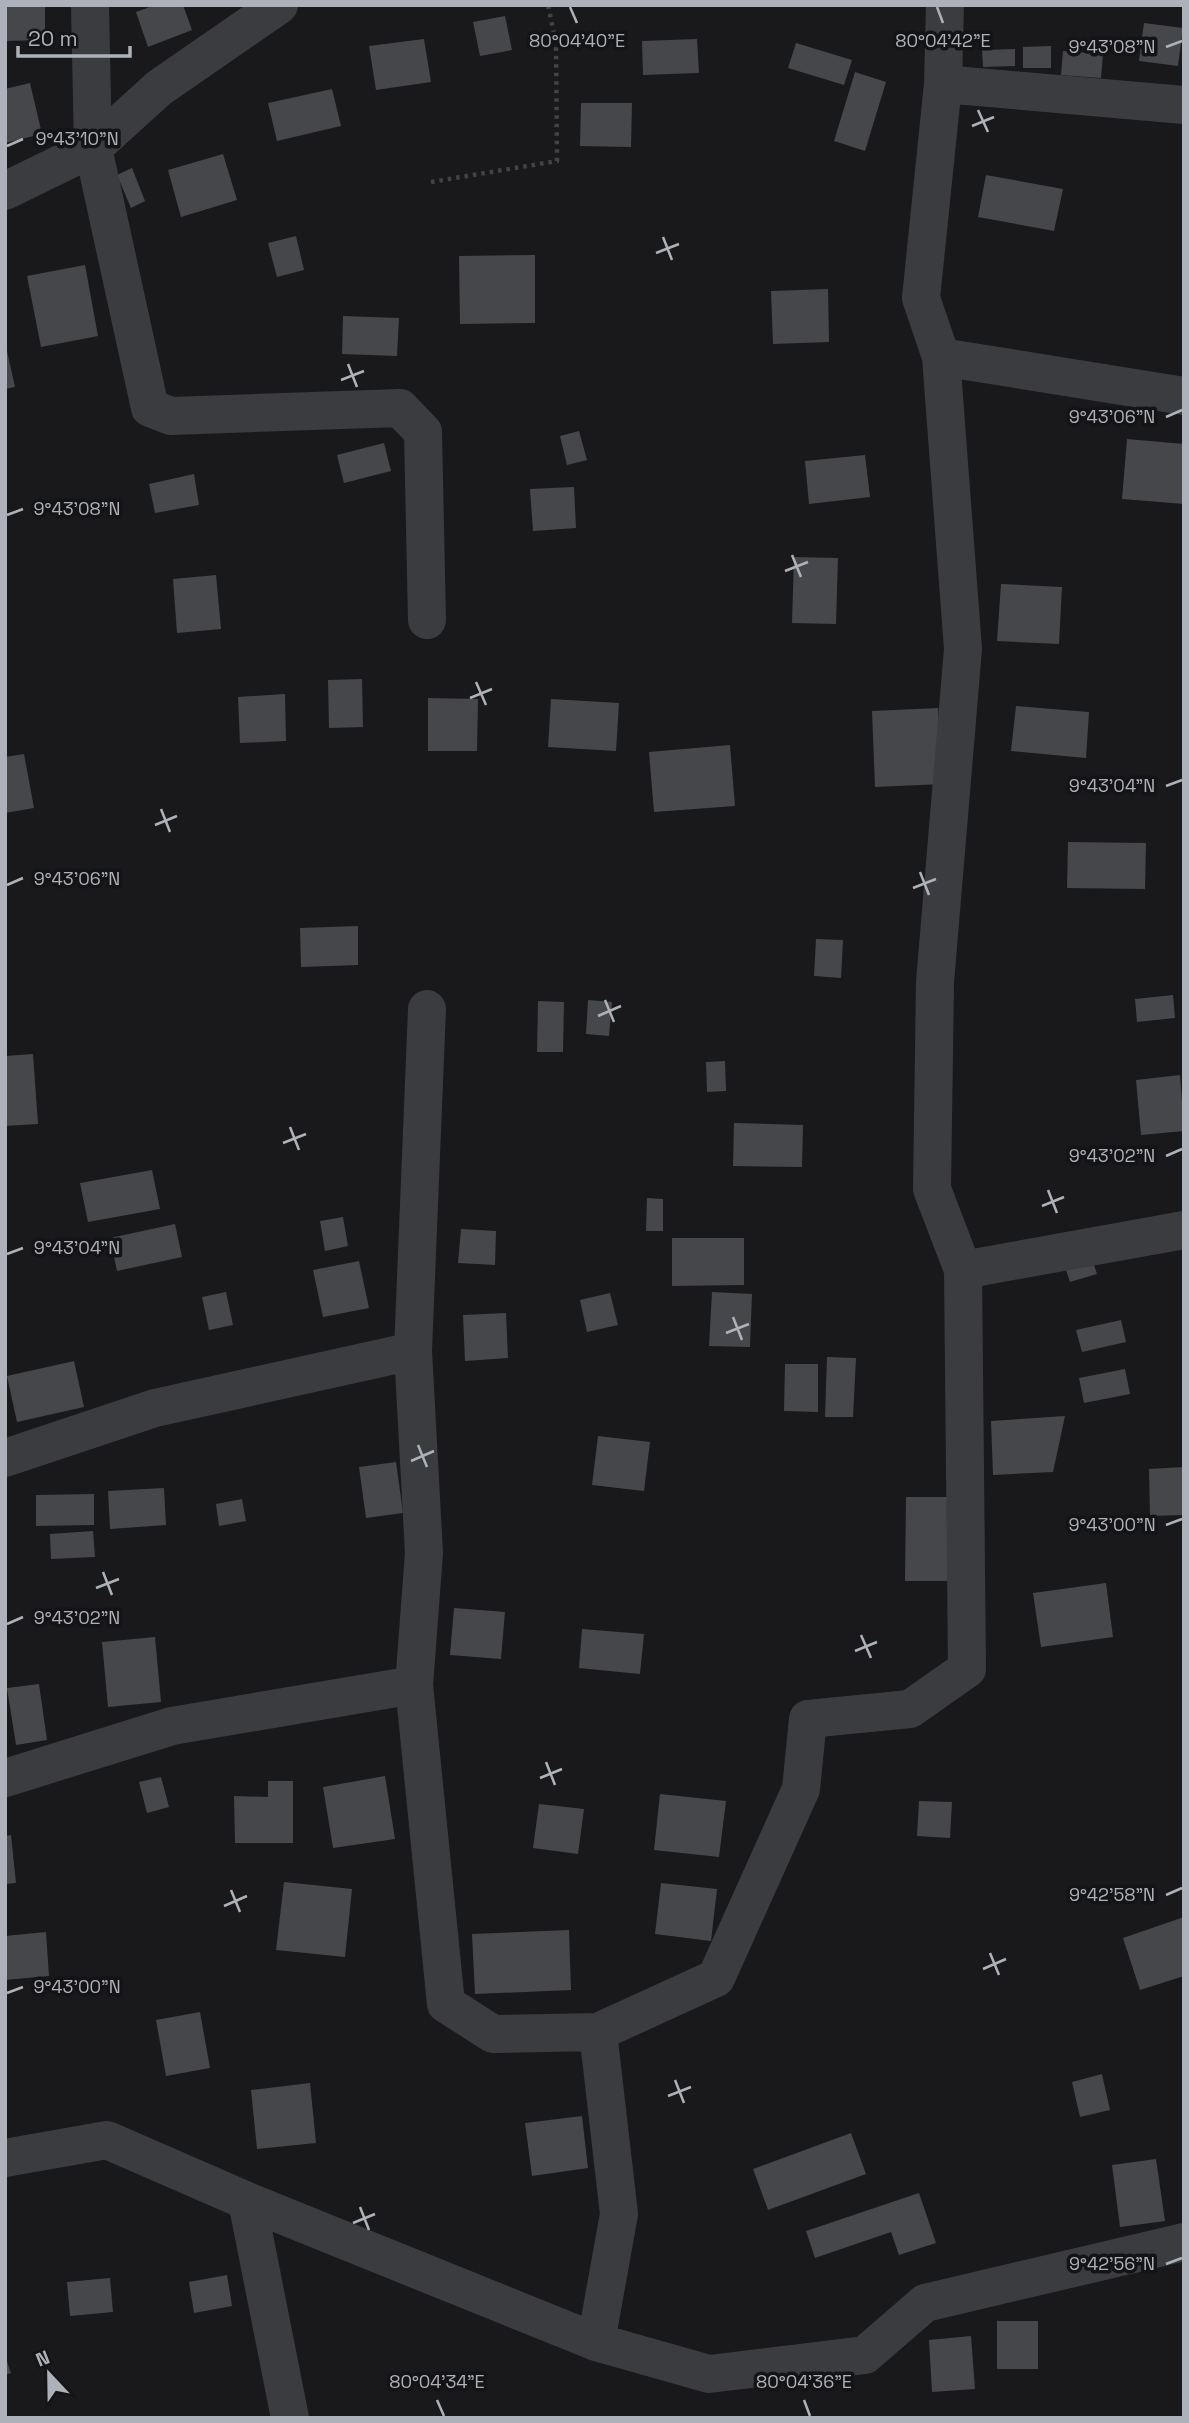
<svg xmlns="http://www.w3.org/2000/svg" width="1189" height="2423" viewBox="0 0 1189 2423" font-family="'Space Grotesk',sans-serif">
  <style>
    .building { fill: #46474b }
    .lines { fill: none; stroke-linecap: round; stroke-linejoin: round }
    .path { stroke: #414346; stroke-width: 4.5; stroke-dasharray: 3.5 5; stroke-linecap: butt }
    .minor { stroke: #3b3c40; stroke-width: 38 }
    .ticks { fill: none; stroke: #adb1b9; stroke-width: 2.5 }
    .ticks-label { font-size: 18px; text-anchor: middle; fill: #adb1b9; stroke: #141416; stroke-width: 7; stroke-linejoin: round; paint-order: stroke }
  </style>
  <rect width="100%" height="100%" fill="#19191b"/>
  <!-- building -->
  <path class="building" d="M5,5H45V40L5,41Z
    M155,5H183L192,30L148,47L136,12Z
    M505,16L512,50L480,56L473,22Z
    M1144,23L1183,28L1178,66L1139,61Z
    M424,39L431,82L376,90L369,46Z
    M697,39L699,73L643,75L642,41Z
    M796,43L852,60L844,85L788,68Z
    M1051,46V68H1023V47Z
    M1015,49V66L983,67L982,50Z
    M1063,51L1103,54L1101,78L1061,75Z
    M855,72L886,82L865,151L834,141Z
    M30,83L42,134L5,143V89Z
    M332,89L341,126L277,141L268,103Z
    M581,103H632L631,147L580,146Z
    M223,154L237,200L181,217L168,170Z
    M132,168L145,201L131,208L117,175Z
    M986,175L1063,189L1054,231L978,217Z
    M296,236L304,270L277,277L268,243Z
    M535,255V323L460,324L459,256Z
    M85,265L98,336L41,347L27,276Z
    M828,289L829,342L773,344L771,291Z
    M343,316L399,318L397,356L342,354Z
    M5,342L15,387L5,389Z
    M579,431L587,460L567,465L560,436Z
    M1127,439L1184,444V504L1122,499Z
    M384,443L391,471L344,483L337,455Z
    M865,455L870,497L809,504L805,461Z
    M194,474L199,505L155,513L149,484Z
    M574,487L576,528L533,531L530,489Z
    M794,557L838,558L836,624L792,623Z
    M216,575L221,629L177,633L173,579Z
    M1001,584L1062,587L1059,644L997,641Z
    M362,679L363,727L329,728L328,680Z
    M285,694L286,741L240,743L238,697Z
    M428,698L478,699L477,751H428Z
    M551,699L619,703L616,751L548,747Z
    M1016,706L1089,712L1086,758L1011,751Z
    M938,708L942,784L875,787L872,711Z
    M730,745L735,806L654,812L649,752Z
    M24,754L34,808L5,813V757Z
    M1068,842L1146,843L1145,889L1067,888Z
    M358,926V965L301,967L300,928Z
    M816,939L843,940L841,978L814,976Z
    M1173,995L1175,1018L1137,1022L1135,999Z
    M588,1000L612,1002L609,1036L586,1034Z
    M538,1001L564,1002L563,1052H537Z
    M33,1054L38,1124L5,1126V1056Z
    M725,1061L726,1091L707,1092L706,1062Z
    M1180,1075L1184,1131L1141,1135L1136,1080Z
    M734,1123L803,1125L802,1167L733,1166Z
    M152,1170L160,1209L88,1222L80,1183Z
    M647,1198L663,1199V1231H646Z
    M343,1217L348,1246L325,1251L320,1221Z
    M175,1224L182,1257L117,1271L110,1238Z
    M461,1229L496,1231L495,1265L458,1263Z
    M672,1238H744V1285L672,1286Z
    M1091,1256L1097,1274L1070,1282L1064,1264Z
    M359,1261L369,1308L323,1317L313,1270Z
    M226,1292L233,1325L209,1330L202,1297Z
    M712,1292L752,1294L750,1347L709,1346Z
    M610,1293L618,1325L587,1332L580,1300Z
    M506,1313L508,1358L465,1361L463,1315Z
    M1121,1320L1126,1342L1082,1352L1076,1330Z
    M827,1357L856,1358L853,1417H825Z
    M74,1361L84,1407L17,1422L7,1376Z
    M785,1364H818V1412L784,1411Z
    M1125,1369L1130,1394L1084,1403L1079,1378Z
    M1065,1416L1053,1472L993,1475L991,1421Z
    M598,1436L650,1442L644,1491L592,1485Z
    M396,1462L403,1513L366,1518L359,1467Z
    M1184,1467V1515L1150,1516L1149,1469Z
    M164,1488L166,1525L110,1529L108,1491Z
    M94,1494V1525L36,1526V1495Z
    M906,1497H951L950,1581H905Z
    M242,1499L246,1521L219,1526L216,1504Z
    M93,1531L95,1557L51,1559L50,1534Z
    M1106,1583L1113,1637L1041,1647L1033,1593Z
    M454,1608L505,1612L501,1659L450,1655Z
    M582,1629L644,1634L640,1674L579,1668Z
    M155,1637L161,1702L108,1707L102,1642Z
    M39,1684L47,1740L16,1745L7,1688Z
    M385,1776L395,1839L333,1848L323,1787Z
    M161,1777L169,1807L147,1813L139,1782Z
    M268,1781H293V1843H235L234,1796L268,1797Z
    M660,1794L726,1801L719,1857L654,1850Z
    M919,1801L952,1802L950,1838L917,1836Z
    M539,1804L584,1809L578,1854L533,1848Z
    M11,1835L16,1883L5,1884V1836Z
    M284,1882L352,1889L345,1957L276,1950Z
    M661,1883L717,1889L711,1941L655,1934Z
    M1184,1917V1976L1140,1990L1123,1938Z
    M569,1930L571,1990L475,1994L472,1934Z
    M46,1932L49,1976L5,1980V1936Z
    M200,2012L210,2068L166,2076L156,2020Z
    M1102,2074L1110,2110L1080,2117L1072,2082Z
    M310,2083L316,2143L257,2149L251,2090Z
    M582,2116L588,2168L532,2176L525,2123Z
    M851,2133L866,2174L768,2210L753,2169Z
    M1156,2159L1165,2221L1120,2227L1112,2165Z
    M919,2193L936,2243L899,2255L891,2232L815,2258L806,2231Z
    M227,2275L232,2306L194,2313L189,2282Z
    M110,2278L113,2312L70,2316L67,2282Z
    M997,2321H1038V2369H997Z
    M971,2336L975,2389L932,2392L929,2340Z
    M5,2356L11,2373L5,2375Z"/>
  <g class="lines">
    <!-- path -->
    <path class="path" d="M431,182L557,161L556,43L548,5"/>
    <!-- minor -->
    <path class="minor" d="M90,5L93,148L150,408L171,416L400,408L423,432L427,620
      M945,5L943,84L921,298L941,357L1184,396
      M943,84L1184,105
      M5,191L93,148L159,88L279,5
      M427,1009L413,1351L424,1553L414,1685L446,2004L493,2034L598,2032
      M963,1270L1184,1230
      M5,1458L155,1408L413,1351
      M5,1778L172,1726L414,1685
      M5,2158L107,2140L247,2201L596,2342L709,2374L865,2355L925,2303L1184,2242
      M247,2201L290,2418
      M596,2342L619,2214L598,2032L716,1978L801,1789L808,1719L910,1709L967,1669L963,1270L932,1189L935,982L963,649L941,357"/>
  </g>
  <!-- ticks -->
  <path class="ticks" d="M570,7L577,23M937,7L943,23M1166,47L1182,41M978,110L988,132M972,126L994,117M7,146L23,139M663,237L672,260M656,253L679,244M348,364L357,387M341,380L364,371M1166,417L1182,410M7,515L23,509M792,555L801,577M785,571L808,562M476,682L486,705M470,698L492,689M1166,786L1182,780M161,809L170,832M155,825L177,816M920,872L929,895M7,885L23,878M913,888L936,879M605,1000L614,1022M598,1016L621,1006M290,1127L299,1150M283,1143L306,1134M1166,1156L1182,1149M1048,1190L1057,1213M1042,1206L1064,1197M7,1254L23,1248M733,1317L742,1340M726,1333L749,1324M418,1445L427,1467M411,1461L434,1451M1166,1525L1182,1519M103,1572L112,1595M96,1588L119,1579M7,1624L23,1617M861,1635L871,1658M855,1651L877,1642M546,1762L555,1785M540,1778L562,1769M231,1890L240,1912M1166,1895L1182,1888M224,1906L247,1896M990,1953L999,1975M983,1969L1006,1959M7,1993L23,1987M675,2080L684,2103M668,2096L691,2087M360,2207L369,2230M353,2223L375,2214M1166,2264L1182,2258M437,2400L444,2416M804,2400L810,2416"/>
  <g class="ticks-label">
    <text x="577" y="47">80°04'40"E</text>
    <text x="943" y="47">80°04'42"E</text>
    <text x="1112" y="53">9°43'08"N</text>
    <text x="77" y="145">9°43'10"N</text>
    <text x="1112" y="423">9°43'06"N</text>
    <text x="77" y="515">9°43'08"N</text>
    <text x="1112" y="792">9°43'04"N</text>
    <text x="77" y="885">9°43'06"N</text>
    <text x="1112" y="1162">9°43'02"N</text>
    <text x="77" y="1254">9°43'04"N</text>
    <text x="1112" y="1531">9°43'00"N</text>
    <text x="77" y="1624">9°43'02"N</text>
    <text x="1112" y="1901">9°42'58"N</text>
    <text x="77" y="1993">9°43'00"N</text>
    <text x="1112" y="2270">9°42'56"N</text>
    <text x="437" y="2388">80°04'34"E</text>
    <text x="804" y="2388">80°04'36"E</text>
  </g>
  <!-- border -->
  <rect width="1189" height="2423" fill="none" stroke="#adb1b9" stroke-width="14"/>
  <!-- north arrow -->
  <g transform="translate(49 2374) rotate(338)" stroke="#141416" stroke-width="5" paint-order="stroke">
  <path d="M0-5L12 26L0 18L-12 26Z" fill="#adb1b9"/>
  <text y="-10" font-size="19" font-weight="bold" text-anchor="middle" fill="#adb1b9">N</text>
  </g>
  <!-- scale -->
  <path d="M18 46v10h112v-10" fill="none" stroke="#adb1b9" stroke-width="3.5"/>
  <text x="28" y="46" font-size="21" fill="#adb1b9" stroke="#141416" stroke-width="5" paint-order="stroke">20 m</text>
</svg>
